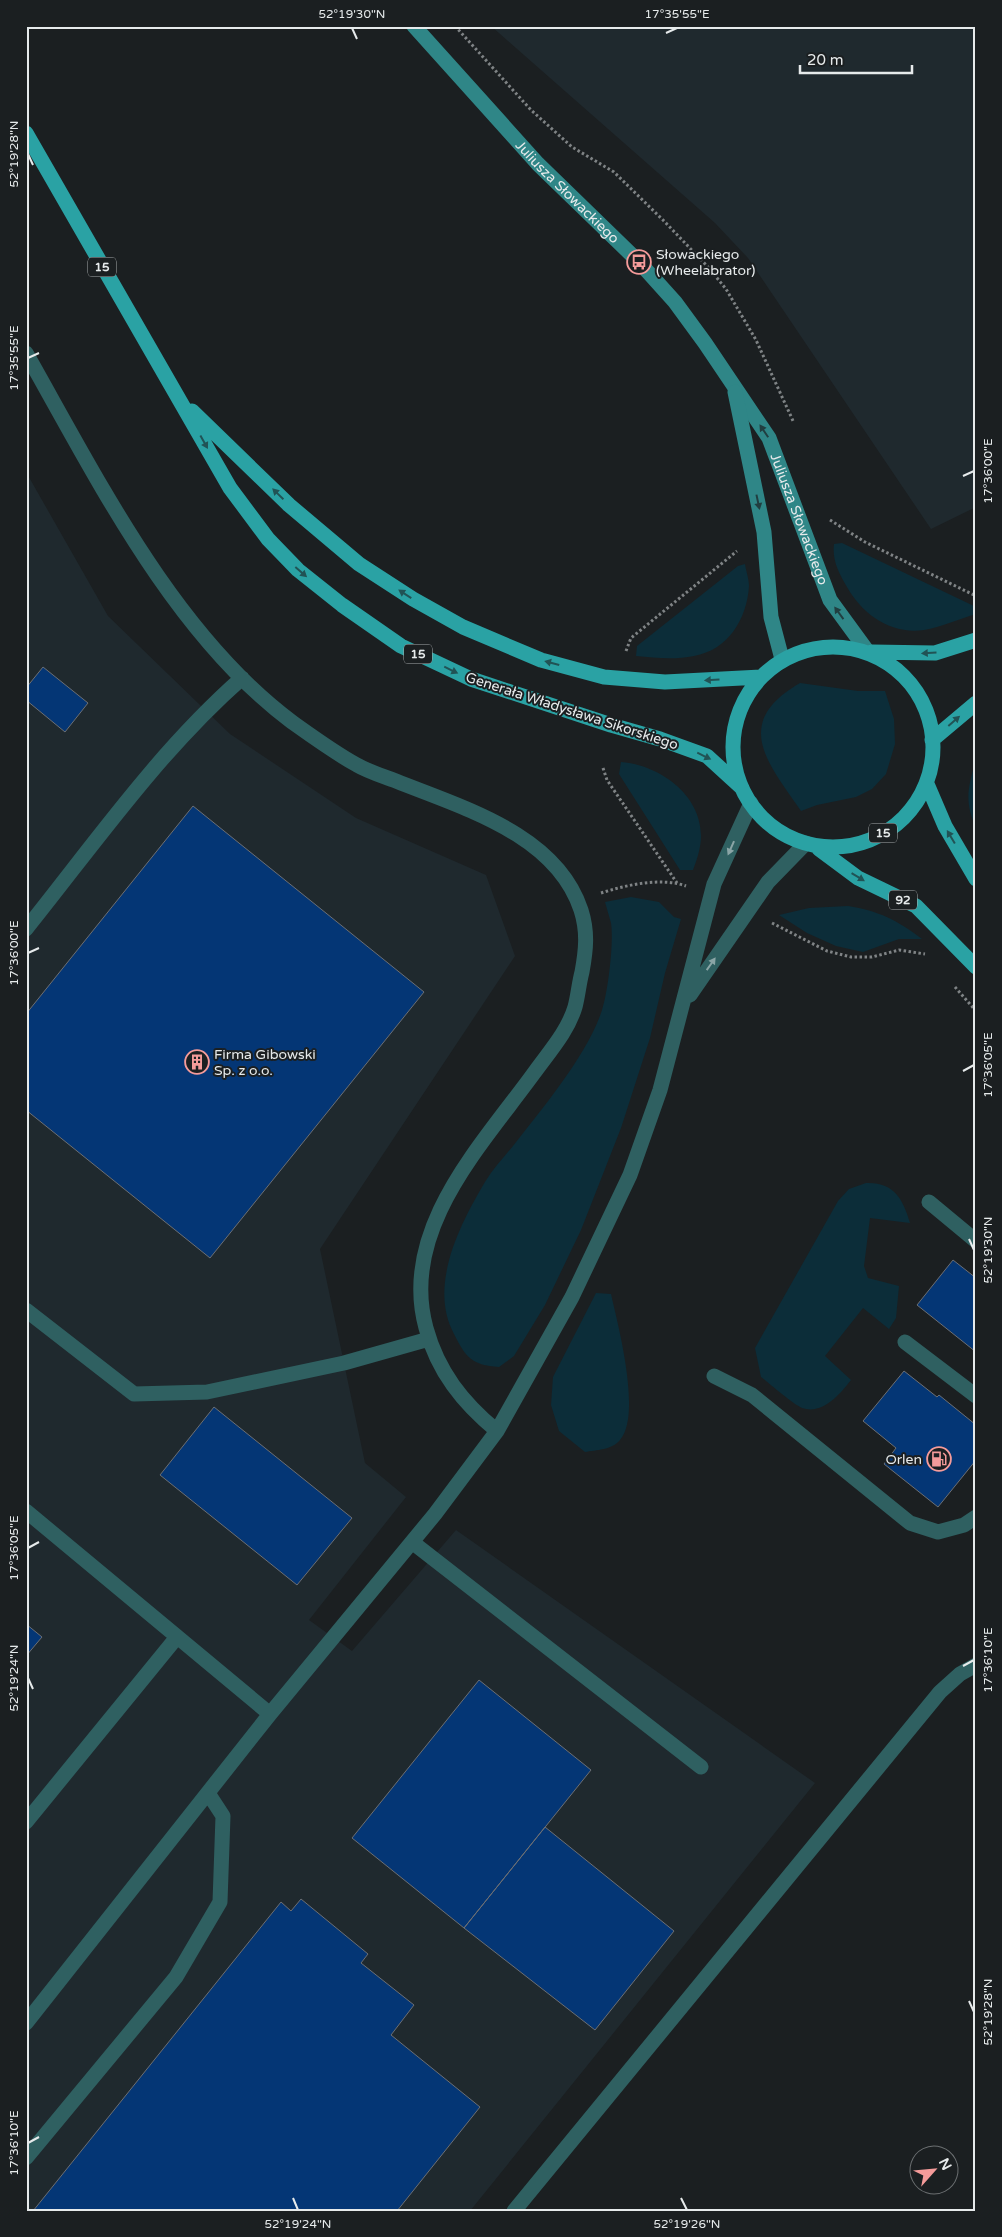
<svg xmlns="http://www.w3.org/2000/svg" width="1002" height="2237" viewBox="0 0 1002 2237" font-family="'Varela Round',sans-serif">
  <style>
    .built { fill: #1f292e }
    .green { fill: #0c2d39 }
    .building { fill: #043675; stroke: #6c6f74 }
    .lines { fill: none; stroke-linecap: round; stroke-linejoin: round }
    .path { stroke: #7f8385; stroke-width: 3; stroke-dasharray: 2.5 2.5; stroke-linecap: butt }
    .lane { stroke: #2f6061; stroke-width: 15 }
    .secondary { stroke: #2f8687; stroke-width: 15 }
    .primary { stroke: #2aa2a4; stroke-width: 15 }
    .oneway { fill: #213e40 }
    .oneway2 { fill: #215355 }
    .oneway3 { fill: #8aa5a6 }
    .ticks { fill: none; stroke: #e6eaeb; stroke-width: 2 }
    .labels { text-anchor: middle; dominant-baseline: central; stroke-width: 4; stroke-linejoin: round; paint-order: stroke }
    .shield { fill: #1b1f21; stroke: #a9adae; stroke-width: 1 }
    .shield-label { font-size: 12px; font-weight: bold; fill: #e6eaeb }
    .street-label { font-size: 14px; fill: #e6eaeb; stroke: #1b1f21 }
    .poi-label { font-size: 14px; fill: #e6eaeb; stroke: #1b1f21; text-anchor: start }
    .neatline { fill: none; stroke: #e6eaeb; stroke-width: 2 }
    .ticks-label { font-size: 12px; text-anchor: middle; fill: #e6eaeb }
  </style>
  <rect width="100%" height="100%" fill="#1b1f21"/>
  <!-- built -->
  <path class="built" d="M491,26H976V507L931,529L748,258L715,223Z
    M26,472L108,616L230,734L356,818L486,875L515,956L320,1249L365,1463L406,1497L309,1620L352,1651L456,1530L815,1783L470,2211H26Z"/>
  <!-- green -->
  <path class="green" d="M842,543L976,607V614C959,619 941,627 924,630C891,635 862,614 847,587C839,573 832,561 834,544Z
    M745,564C746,571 749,579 749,586C747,619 728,650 694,656C675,660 655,658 636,656L637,646L738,566Z
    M800,683L858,691H885L894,719L895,744L886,774L872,789L856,797L817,805L801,811C768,763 731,723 800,683Z
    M976,760V828C964,801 968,787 976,760Z
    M621,762C659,765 701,794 701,836C701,847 697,860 693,870H680L619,774Z
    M631,897L659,902L674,917L681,919L665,973L650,1038L621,1128L581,1230L545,1305L514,1356L499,1367C472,1365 466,1358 454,1334C428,1286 460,1224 485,1182C493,1169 504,1157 513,1146C542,1109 588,1054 602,1010C608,992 614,942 611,923C609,916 607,909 605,902Z
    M848,906C879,911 897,920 922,939H899L863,952L836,946L807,933L779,915L809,908Z
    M866,1183C894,1182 903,1199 910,1223L870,1218L864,1266L868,1278L899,1286L896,1318L889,1329L863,1308L825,1356L851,1380C840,1394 823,1415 802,1408C793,1404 770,1384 761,1377L755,1348L838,1201L849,1189Z
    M596,1293L611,1294C618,1325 642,1415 620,1440C612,1450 596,1450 585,1452L559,1431L551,1405L553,1377Z"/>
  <!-- building -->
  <path class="building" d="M43,667L88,703L65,732L26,700V688Z
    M193,806L424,992L210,1258L26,1110V1014Z
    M953,1260L976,1278V1352L917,1305Z
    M904,1371L937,1397L939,1395L976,1425V1460L938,1507L884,1464L896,1448L863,1421Z
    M214,1407L352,1518L297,1585L160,1475Z
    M26,1624L42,1637L26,1656Z
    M479,1680L591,1770L464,1928L352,1838Z
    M545,1827L674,1931L595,2030L464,1928Z
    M301,1899L368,1954L361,1963L414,2005L391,2035L480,2107L397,2211H33L281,1902L291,1911Z"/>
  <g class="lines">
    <!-- path -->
    <path class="path" d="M455,26L531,110L572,147L614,172L663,220L708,267L726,289L756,340L794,423
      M830,520L865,542L976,596
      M626,651L631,638L737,551
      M603,768L607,780L677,883
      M601,893C626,885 661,877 686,886
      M772,923L827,951L851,957H872L899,950L925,954
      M955,987L976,1011"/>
    <!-- lane -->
    <path class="lane" d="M26,353C98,480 174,634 292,722C313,737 335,753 357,765C369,772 383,776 396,781C463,808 556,834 581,910C588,932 586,950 582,972C579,983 578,996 575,1007C568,1031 549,1052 534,1073C481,1146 399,1230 426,1328C438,1372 463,1403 497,1431
      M26,929C95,843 159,751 242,678
      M690,995L768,882L806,843
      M929,1202L976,1241
      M26,1310L134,1394L207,1392L344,1363L429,1339
      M905,1342L976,1396
      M714,1376L752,1395L910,1523L938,1532L964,1525L976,1517
      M26,1511L270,1714
      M412,1542L701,1767
      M26,1822L177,1637
      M26,2023L270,1714L435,1514L497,1431L572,1297L630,1175L660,1090L714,884L751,803
      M26,2158L176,1977L220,1902L223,1816L208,1793
      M514,2211L940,1692L960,1674L976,1665"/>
    <!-- secondary -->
    <g class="secondary">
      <path id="s1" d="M414,26L538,164L639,262L675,302L705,343L769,438L830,600L868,652"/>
      <path d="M735,392L764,532L771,617L782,659"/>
    </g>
    <!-- primary -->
    <path class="primary" d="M26,133L230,488L268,539L298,570L342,605L401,646L471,679L611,725L660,739L707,756L742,788
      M192,411L289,505L359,564L413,599L463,627L541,660L604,677L665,682L761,677
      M733 747a100 100 0 1 1 200 0a100 100 0 1 1-200 0Z
      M872,652L935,653L976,640
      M932,740L976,703
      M927,784L945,826L976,879
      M819,849L858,878L916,906L976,967"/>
  </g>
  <!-- one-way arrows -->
  <defs><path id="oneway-solid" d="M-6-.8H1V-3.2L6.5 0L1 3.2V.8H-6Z" transform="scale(1.25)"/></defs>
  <g class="oneway">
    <use href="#oneway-solid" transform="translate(764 431) rotate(-124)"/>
    <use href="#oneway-solid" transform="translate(758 502) rotate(78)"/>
    <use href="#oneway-solid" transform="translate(839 613) rotate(-126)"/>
  </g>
  <g class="oneway2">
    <use href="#oneway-solid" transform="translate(204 442) rotate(61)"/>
    <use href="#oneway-solid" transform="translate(278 494) rotate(-136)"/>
    <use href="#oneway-solid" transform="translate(301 572) rotate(41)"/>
    <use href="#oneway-solid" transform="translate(405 594) rotate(-147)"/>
    <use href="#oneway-solid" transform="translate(929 653) rotate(177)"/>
    <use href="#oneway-solid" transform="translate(552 663) rotate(-165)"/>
    <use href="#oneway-solid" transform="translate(451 670) rotate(26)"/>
    <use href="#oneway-solid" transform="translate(712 680) rotate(177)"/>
    <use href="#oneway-solid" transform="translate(954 721) rotate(-41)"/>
    <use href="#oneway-solid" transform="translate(704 756) rotate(26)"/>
    <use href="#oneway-solid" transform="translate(951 837) rotate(-121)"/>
    <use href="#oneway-solid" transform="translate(858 877) rotate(31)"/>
  </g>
  <g class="oneway3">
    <use href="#oneway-solid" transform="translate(731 848) rotate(114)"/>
    <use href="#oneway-solid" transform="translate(711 964) rotate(-55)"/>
  </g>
  <!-- ticks -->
  <path class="ticks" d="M352,28L357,39M666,33L677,28M28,154L33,165M28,358L39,353M963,476L974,471M28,953L39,948M963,1071L974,1065M969,1239L974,1250M28,1548L39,1542M963,1666L974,1660M28,1678L33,1689M969,2001L974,2012M28,2143L39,2137M293,2198L298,2210M681,2198L687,2210"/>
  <!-- icons -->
  <defs>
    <g id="bus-ring" transform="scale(1.25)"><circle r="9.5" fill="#1b1f21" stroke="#f59b9a" stroke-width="1.5"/><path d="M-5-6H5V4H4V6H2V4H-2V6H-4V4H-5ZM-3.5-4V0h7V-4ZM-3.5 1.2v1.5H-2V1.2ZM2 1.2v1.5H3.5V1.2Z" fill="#f59b9a"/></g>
    <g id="building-ring" transform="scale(1.25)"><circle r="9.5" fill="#1b1f21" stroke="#f59b9a" stroke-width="1.5"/><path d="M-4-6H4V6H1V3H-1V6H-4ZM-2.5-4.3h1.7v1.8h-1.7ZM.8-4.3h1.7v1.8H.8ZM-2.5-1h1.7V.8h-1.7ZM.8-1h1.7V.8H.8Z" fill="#f59b9a"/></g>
    <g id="fuel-ring" transform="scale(1.25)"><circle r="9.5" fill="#1b1f21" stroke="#f59b9a" stroke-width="1.5"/><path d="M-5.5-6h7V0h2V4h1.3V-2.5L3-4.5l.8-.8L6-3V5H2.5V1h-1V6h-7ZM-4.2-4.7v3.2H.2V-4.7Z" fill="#f59b9a"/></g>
  </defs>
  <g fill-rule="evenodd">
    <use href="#bus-ring" x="639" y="262"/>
    <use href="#building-ring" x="197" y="1062"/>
    <use href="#fuel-ring" x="939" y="1459"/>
  </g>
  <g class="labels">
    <!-- shield labels -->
    <g class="shield">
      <rect x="88" y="257.5" width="28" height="19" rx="4"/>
      <rect x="404" y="644.5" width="28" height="19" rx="4"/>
      <rect x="869" y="823.5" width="28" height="19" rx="4"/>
      <rect x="889" y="890.5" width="28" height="19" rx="4"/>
    </g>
    <g class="shield-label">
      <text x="102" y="267">15</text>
      <text x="418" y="654">15</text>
      <text x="883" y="833">15</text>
      <text x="903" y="900">92</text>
    </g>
    <!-- street labels -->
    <g class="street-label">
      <text stroke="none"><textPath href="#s1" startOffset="226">Juliusza Słowackiego</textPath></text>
      <text stroke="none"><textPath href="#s1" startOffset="632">Juliusza Słowackiego</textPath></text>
      <text transform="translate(572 711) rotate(18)">Generała Władysława Sikorskiego</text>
    </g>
    <!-- poi labels -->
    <g class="poi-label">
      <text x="656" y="254">Słowackiego<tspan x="656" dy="16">(Wheelabrator)</tspan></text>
      <text x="214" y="1054">Firma Gibowski<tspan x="214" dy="16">Sp. z o.o.</tspan></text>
      <text x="922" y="1459" text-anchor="end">Orlen</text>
    </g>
  </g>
  <!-- border -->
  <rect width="1002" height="2237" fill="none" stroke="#1b1f21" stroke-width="55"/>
  <!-- north arrow -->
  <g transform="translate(934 2170) rotate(63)"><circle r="24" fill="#1b1f21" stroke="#6c7072"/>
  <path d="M0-4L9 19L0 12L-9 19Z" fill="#f59b9a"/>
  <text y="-8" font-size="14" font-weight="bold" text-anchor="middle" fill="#e6eaeb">N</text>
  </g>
  <!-- scale -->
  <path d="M800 65v8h112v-8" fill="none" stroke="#e6eaeb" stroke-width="2.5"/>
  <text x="807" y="65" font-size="15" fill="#e6eaeb" stroke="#1b1f21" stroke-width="4" paint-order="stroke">20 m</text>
  <rect x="28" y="28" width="946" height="2182" class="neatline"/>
  <g class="ticks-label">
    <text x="352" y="18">52°19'30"N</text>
    <text x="677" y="18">17°35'55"E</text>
    <text transform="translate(14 154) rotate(-90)" y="4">52°19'28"N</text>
    <text transform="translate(14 358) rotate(-90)" y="4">17°35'55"E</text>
    <text transform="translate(988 471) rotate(-90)" y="4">17°36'00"E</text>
    <text transform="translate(14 953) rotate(-90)" y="4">17°36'00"E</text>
    <text transform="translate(988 1065) rotate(-90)" y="4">17°36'05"E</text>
    <text transform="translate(988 1250) rotate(-90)" y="4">52°19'30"N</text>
    <text transform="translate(14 1548) rotate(-90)" y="4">17°36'05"E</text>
    <text transform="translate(988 1660) rotate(-90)" y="4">17°36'10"E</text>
    <text transform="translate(14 1678) rotate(-90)" y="4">52°19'24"N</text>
    <text transform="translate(988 2012) rotate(-90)" y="4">52°19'28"N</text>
    <text transform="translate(14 2143) rotate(-90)" y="4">17°36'10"E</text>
    <text x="298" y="2228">52°19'24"N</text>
    <text x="687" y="2228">52°19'26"N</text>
  </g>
</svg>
